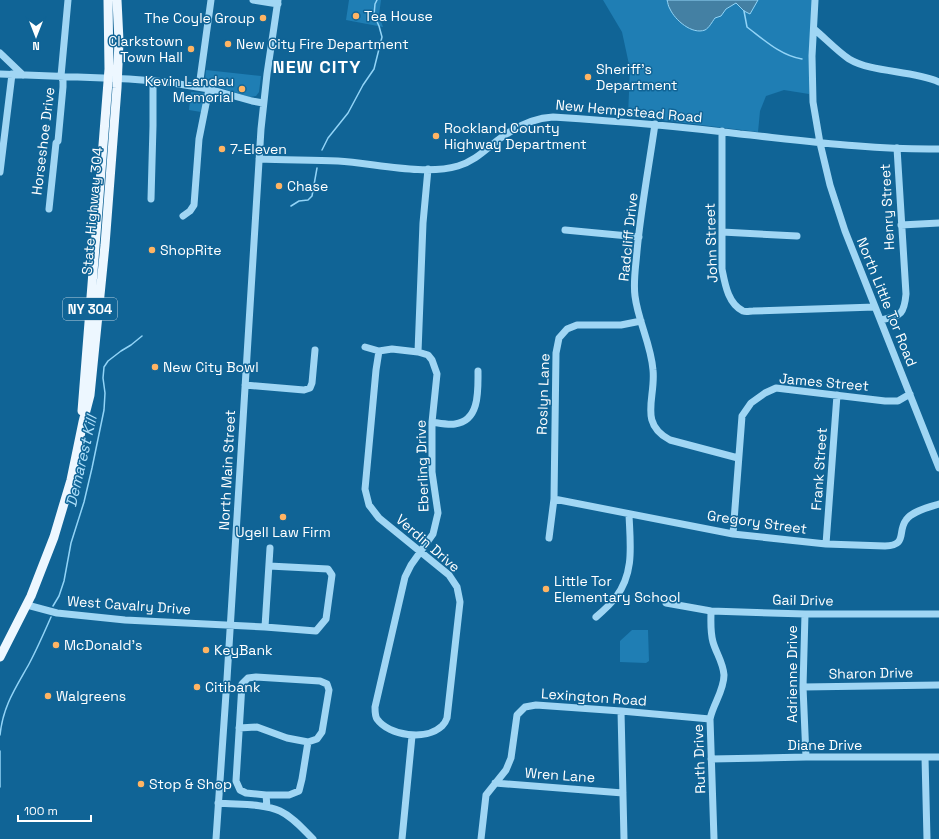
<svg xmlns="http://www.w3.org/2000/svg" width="939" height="839" viewBox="0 0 939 839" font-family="'Space Grotesk',sans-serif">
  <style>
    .green { fill: #1f7eb4 }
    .water { fill: #4480a3; stroke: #92d4f7 }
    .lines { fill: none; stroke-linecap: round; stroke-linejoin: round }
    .stream { stroke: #92d4f7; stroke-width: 1.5 }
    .minor { stroke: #a0d6f4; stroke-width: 7 }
    .major { stroke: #edf7ff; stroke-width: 9 }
    .poi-dot { fill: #ffb463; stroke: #106496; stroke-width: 1.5 }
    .labels { text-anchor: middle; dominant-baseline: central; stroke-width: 3; stroke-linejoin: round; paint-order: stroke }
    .shield { fill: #106496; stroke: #b7d0e0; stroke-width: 1 }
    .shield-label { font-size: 13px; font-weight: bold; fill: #fff }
    .poi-label { font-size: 14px; fill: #fff; stroke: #106496; text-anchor: start }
    .street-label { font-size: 14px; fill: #fff; stroke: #106496 }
    .water-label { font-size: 15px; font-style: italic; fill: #b0e1fb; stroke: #106496 }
    .district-label { font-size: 18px; font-weight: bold; letter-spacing: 1px; fill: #fff; stroke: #106496 }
  </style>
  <rect width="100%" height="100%" fill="#106496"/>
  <!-- green -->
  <path class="green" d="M349,0H381L379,15L383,27L346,20Z
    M603,0H815L809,94L784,90L766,96L760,111L758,132L628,116L630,69L622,32Z
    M206,70L261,76L259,92L256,96L250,97L207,84L205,81Z
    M191,92L204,93L201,112L189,110Z
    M632,630H648L649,661L646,663L620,662V641Z"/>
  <!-- water -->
  <path class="water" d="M667,0H758L750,14L744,11L736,3L726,9L721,16L715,18C712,22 709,28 705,30C692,35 675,20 670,9C668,6 668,3 667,0Z"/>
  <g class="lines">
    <!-- stream -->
    <path class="stream" d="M744,11L747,27C763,39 781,56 802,59
      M322,150L328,138L348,113L363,85L374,69L382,37L379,26L374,15L375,4L377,0
      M291,206L299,201L308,200L312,196L317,168
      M53,606L59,596L64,581L71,543L84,502L92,468L104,410L105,393L103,378L104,367L108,361L121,351L131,345L142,336
      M0,735C3,706 15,689 29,664C37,649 44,633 51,617
      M0,751V787"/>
    <!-- minor -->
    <path class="minor" d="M253,0L278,4
      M815,0L812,56L813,102L820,143L830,185L845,231L939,468
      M814,29C825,38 837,51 849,59C872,73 912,70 939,82
      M0,53L23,75
      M0,74L129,79L167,82L209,89L252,101L263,103
      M199,87L211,0
      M655,124C649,166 641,208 637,251C636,265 633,281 635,296C638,321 651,344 653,370C656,398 638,423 670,440L738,458
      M722,131V269C725,284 728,304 743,311C746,312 750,311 753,311L875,307
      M259,159C285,160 311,160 338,161C374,163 424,176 458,166C475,161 485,150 498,140C515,127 532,118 553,117C616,121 678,126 740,134C806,141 873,150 939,149
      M0,172L12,74
      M151,199L153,126V81
      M49,209L56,143L58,141L63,87V81L61,76L68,0
      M183,216L190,211L194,205L199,139L209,89
      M901,225L939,223
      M565,230L639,237
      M722,232L797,236
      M881,320C900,315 904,316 906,294L897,148
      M365,347L379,351L392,349L418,352
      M379,351L376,370L365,489L369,505L379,518L449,575L457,587L460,602L447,718C446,721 444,724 442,726C426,741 389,736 377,719C375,716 375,711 375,707L405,577L411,565L433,534L438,513L432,472V422L437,374L432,360L428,355L418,352L423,223L428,169
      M245,385L304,390L310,388L312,383L315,350
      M432,422C439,423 448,425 455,424C480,421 478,390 478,371
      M554,499L733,534L826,544L885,546C908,545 897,532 906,520C912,511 929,507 939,504
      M733,534L742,416L751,403L765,393L776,388L885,401H898L910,394
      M549,538L554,499L556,353L559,338L567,329L577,325H621L641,321
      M826,544L837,395
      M666,603L711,611L805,614H939
      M27,605L57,613L125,620L265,627L316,631L326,619L332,575L328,569L269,566
      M711,611C711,621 710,631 713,642C716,653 723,662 724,675C724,691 713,704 710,719L714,839
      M805,614L803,687L806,757
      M596,617C603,611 610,605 616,597C635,572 630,543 629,514
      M265,627L270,548
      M803,687L939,685
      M621,711L624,839
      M239,728L257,727L287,738L308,742
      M925,757L927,839
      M711,759L806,757H939
      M495,783L623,793
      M266,795L246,793L240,790L236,781L242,684L248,678L256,677L320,681L327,684L329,690L322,732L317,739L308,742L302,779L299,791L289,795H266L267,807
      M218,803C236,805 263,803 280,811C293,817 303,829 313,839
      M216,839L227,679L261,129L267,74L278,0
      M402,839L412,736
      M481,839L486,795L506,770L511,758L517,715L525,707L536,705L621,711L710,719"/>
    <!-- major -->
    <path class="major" d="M82,411L109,69L108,0
      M0,657L31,596L54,537L71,480L83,422L90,395L105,245L117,88L119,41L117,0"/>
  </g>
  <!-- markers -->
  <g class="poi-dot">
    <circle cx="356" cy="16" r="4"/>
    <circle cx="263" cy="18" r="4"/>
    <circle cx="228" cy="44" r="4"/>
    <circle cx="191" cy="49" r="4"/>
    <circle cx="588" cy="77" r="4"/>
    <circle cx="242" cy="89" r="4"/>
    <circle cx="436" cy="136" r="4"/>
    <circle cx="222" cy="149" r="4"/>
    <circle cx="279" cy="186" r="4"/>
    <circle cx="152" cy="250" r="4"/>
    <circle cx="155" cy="367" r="4"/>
    <circle cx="283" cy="517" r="4"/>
    <circle cx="546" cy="589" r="4"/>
    <circle cx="56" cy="645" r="4"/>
    <circle cx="206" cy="650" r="4"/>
    <circle cx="197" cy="687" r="4"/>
    <circle cx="48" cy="696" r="4"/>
    <circle cx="141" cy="784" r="4"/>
  </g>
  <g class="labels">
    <!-- shield labels -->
    <rect class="shield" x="63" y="298" width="54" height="22" rx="3"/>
    <g class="shield-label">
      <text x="90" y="309">NY 304</text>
    </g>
    <!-- poi labels -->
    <g class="poi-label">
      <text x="364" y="16">Tea House</text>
      <text x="255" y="18" text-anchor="end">The Coyle Group</text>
      <text x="183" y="41" text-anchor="end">Clarkstown<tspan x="183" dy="16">Town Hall</tspan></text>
      <text x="236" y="44">New City Fire Department</text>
      <text x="596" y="69">Sheriff's<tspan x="596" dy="16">Department</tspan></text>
      <text x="234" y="81" text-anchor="end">Kevin Landau<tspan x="234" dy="16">Memorial</tspan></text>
      <text x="444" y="128">Rockland County<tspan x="444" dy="16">Highway Department</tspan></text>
      <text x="230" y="149">7-Eleven</text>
      <text x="287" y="186">Chase</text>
      <text x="160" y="250">ShopRite</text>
      <text x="163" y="367">New City Bowl</text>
      <text x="283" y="532" text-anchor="middle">Ugell Law Firm</text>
      <text x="554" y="581">Little Tor<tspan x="554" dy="16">Elementary School</tspan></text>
      <text x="64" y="645">McDonald's</text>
      <text x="214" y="650">KeyBank</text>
      <text x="205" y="687">Citibank</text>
      <text x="56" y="696">Walgreens</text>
      <text x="149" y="784">Stop &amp; Shop</text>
    </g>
    <!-- street labels -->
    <g class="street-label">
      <text transform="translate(629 111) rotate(5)">New Hempstead Road</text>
      <text transform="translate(43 141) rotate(-83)">Horseshoe Drive</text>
      <text transform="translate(887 207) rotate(-93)">Henry Street</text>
      <text transform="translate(92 211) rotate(-85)">State Highway 304</text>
      <text transform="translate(628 237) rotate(-84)">Radcliff Drive</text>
      <text transform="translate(711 243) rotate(-92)">John Street</text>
      <text transform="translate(887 302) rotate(68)">North Little Tor Road</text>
      <text transform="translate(824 382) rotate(5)">James Street</text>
      <text transform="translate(543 394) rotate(-88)">Roslyn Lane</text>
      <text transform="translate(422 466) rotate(-92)">Eberling Drive</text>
      <text transform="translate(819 469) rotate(-86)">Frank Street</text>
      <text transform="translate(227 470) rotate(-87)">North Main Street</text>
      <text transform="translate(757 522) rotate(8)">Gregory Street</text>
      <text transform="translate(428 543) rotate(41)">Verdin Drive</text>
      <text transform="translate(803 600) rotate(1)">Gail Drive</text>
      <text transform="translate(129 605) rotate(4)">West Cavalry Drive</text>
      <text transform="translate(871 673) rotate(-1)">Sharon Drive</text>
      <text transform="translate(792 674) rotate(-90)">Adrienne Drive</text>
      <text transform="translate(594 697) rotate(4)">Lexington Road</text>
      <text x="825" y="745">Diane Drive</text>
      <text transform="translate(699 759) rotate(-92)">Ruth Drive</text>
      <text transform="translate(560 775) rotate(4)">Wren Lane</text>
    </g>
    <!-- water labels -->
    <g class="water-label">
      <text transform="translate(81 461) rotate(-77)">Demarest Kill</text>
    </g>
    <!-- district labels -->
    <g class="district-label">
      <text x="317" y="66">NEW CITY</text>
    </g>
  </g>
  <!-- north arrow -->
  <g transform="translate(36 36) rotate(180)" stroke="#106496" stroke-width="3" paint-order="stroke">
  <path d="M0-3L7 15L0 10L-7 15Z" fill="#ffffff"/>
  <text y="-6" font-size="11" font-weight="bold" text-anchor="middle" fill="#ffffff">N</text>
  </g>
  <!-- scale -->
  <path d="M18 815v6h73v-6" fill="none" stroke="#ffffff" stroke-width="2"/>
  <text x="24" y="815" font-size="12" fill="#ffffff" stroke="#106496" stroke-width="3" paint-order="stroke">100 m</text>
</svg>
